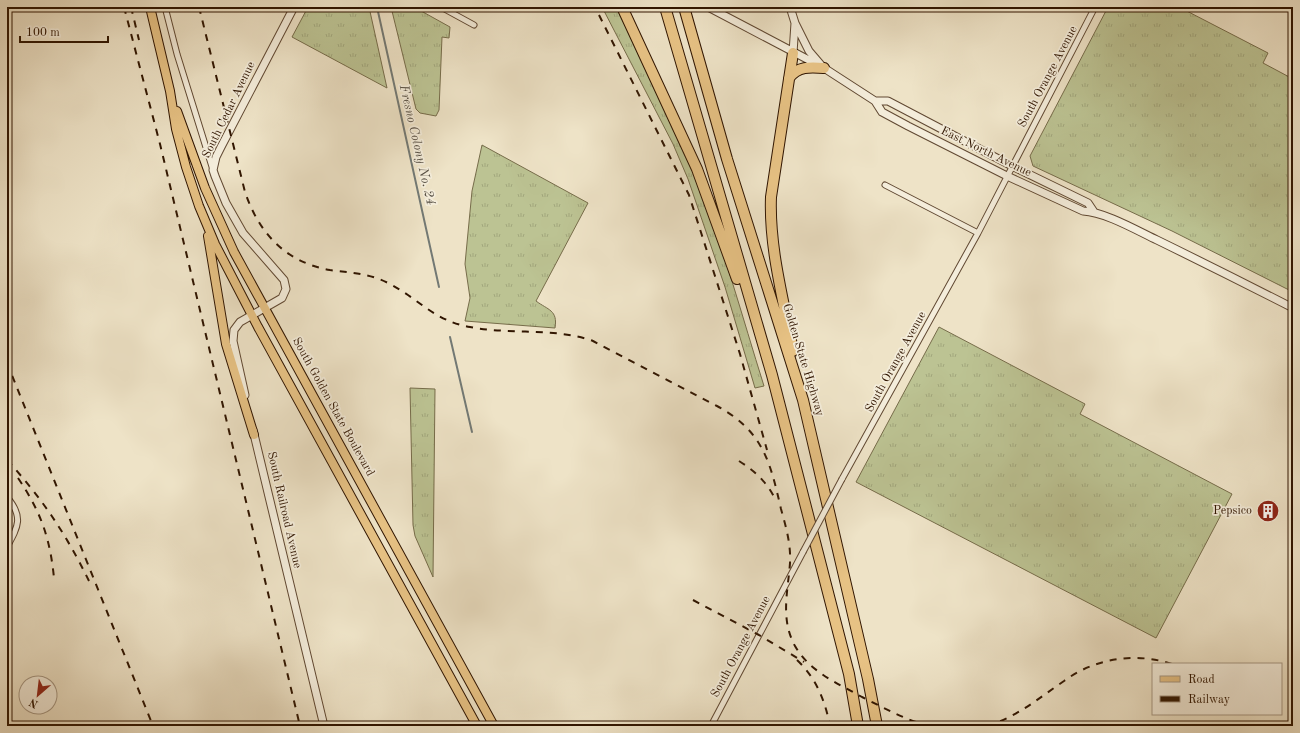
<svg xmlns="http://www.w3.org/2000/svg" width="1300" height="733" viewBox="0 0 1300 733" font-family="'Old Standard TT',serif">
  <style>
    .grass { fill: url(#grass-tufts); stroke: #766c4a }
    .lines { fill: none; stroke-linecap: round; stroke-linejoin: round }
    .stream { stroke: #737974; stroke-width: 2 }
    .minor-casing { stroke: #604832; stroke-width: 7 }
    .tertiary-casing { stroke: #604832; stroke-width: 9 }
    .primary-casing { stroke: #301500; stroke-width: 10 }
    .motorway-casing { stroke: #301500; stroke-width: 12 }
    .minor { stroke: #f4eddb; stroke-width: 5 }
    .tertiary { stroke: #f4eddb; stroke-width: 7 }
    .primary { stroke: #e7c284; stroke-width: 8 }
    .motorway { stroke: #e7c284; stroke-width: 10 }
    .rail { stroke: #301500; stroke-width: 2; stroke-dasharray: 7 7; stroke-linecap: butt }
    .minor-bridge-casing { stroke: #604832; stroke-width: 7; stroke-linecap: butt }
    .minor-bridge { stroke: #f4eddb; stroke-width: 5 }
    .labels { text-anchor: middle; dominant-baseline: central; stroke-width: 3.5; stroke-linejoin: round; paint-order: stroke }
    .street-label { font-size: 12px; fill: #301500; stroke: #f4eddb }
    .poi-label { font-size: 12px; fill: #301500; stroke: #f4eddb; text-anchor: end }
    .water-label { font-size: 13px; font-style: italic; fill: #574f44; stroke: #f4eddb }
  </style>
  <defs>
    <pattern id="grass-tufts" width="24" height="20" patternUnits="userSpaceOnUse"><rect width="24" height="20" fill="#bcc393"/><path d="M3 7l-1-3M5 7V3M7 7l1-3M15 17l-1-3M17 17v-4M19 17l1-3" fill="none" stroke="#a2a77d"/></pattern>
  </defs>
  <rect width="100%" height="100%" fill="#eee3c7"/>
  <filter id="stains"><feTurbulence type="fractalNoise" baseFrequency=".005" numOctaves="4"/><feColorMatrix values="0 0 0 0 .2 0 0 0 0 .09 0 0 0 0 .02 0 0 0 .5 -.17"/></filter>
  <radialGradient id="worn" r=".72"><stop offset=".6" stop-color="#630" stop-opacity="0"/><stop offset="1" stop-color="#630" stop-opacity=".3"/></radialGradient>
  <!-- grass -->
  <path class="grass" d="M308,7H369L387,88L292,37Z
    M391,7H414L450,27L449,38L442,37L439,110L436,116L420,113L416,109Z
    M602,7H616C644,63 674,119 696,178C723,245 742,316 764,386L755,388L725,287L688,179L673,144Z
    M1108,7H1179L1268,53L1263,63L1293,79V292L1172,231L1033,166L1030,156Z
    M482,145L588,203L536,301C548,310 558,310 555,328L465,321L470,298L465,264L472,191Z
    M939,327L1085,404L1080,414L1232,494L1156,638L856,482Z
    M410,388L435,389L433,577L415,536L413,525Z"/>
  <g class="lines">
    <!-- stream -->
    <path class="stream" d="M377,7L439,287
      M450,337L472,432"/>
    <!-- minor casing -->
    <g class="minor-casing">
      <path id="minor" d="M165,7L177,54L213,170
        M441,7L474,25
        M885,185L978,233
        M842,479L978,233L1095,7
        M7,497C24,517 18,527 7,547
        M711,726L803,552"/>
    </g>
    <!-- tertiary casing -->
    <g class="tertiary-casing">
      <path id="tertiary" d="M708,7L824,68L875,101L882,112L908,126L1007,176L1083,211C1105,212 1136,230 1157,240C1202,262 1248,285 1293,308
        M790,7L795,23L793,53
        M795,23L809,51L821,65
        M875,101H888L1012,166L1088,203L1094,212
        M245,395L233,341L234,330L240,322L282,298L286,289L284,280L243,233L226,203L215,176L213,170L216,157L221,147L294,7
        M253,430L324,726"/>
    </g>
    <!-- primary casing -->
    <g class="primary-casing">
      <path id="primary" d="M150,7L170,91L176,129L186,167L199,206L215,244L258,327L477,726
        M177,111L205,188L234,252L494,726
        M208,236L226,344L254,435"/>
    </g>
    <!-- motorway casing -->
    <g class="motorway-casing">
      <path id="motorway" d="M622,7L697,169L737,279
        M665,7L772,375L849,674L858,726
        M684,7L727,159L803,400L868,679L877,726
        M793,53L771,197C769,249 784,301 793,351
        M789,78C798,66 810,67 824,68"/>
    </g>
    <!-- minor -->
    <use href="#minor" class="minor"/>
    <!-- tertiary -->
    <use href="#tertiary" class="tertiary"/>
    <!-- primary -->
    <use href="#primary" class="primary"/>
    <!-- motorway -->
    <use href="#motorway" class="motorway"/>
    <!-- rail -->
    <path class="rail" d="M124,7L160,144L300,726
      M131,7L139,40
      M199,7L245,192C259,233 285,262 330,270C350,273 369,273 388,283C418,298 434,321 470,327C510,335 554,327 593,341L717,406C763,431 770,461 781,509C786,527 791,544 790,563C788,591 780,619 795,646C810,672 837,683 862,697C884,708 904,719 928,726
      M599,15L689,195L740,354L767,450
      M7,363L153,726
      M7,460C42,498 66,534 89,581
      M739,461C755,471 768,483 776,501
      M18,478C41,512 50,538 54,578
      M693,600L759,635L804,662
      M797,660C816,678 825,700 830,726
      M987,726C1017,717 1039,698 1064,681C1095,658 1136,652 1172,664"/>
    <!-- minor-bridge casing -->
    <g class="minor-bridge-casing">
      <path id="minor-bridge" d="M803,552L842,479"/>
    </g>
    <!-- minor-bridge -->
    <use href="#minor-bridge" class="minor-bridge"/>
  </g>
  <!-- icons -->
  <defs>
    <g id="building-disc" transform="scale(1.15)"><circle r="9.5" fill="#8f2418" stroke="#f4eddb"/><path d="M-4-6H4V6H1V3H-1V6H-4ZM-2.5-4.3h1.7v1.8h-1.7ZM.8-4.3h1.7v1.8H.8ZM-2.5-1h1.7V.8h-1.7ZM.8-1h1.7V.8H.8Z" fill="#fff"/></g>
  </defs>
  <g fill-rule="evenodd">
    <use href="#building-disc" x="1268" y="511"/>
  </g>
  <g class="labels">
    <!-- street labels -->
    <g class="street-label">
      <text transform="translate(1048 77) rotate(-62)">South Orange Avenue</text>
      <text transform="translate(229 110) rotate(-64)">South Cedar Avenue</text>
      <text transform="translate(986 152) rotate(26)">East North Avenue</text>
      <text transform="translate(803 360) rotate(73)">Golden State Highway</text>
      <text transform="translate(896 362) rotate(-61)">South Orange Avenue</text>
      <text transform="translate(333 407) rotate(61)">South Golden State Boulevard</text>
      <text transform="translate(284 510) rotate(77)">South Railroad Avenue</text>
      <text transform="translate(741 647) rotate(-62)">South Orange Avenue</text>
    </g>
    <!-- poi labels -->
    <g class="poi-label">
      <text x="1252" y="511">Pepsico</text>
    </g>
    <!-- water labels -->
    <g class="water-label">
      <text transform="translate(417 145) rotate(77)">Fresno Colony No. 24</text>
    </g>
  </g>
  <!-- margin -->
  <rect width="1300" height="733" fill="none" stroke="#eee3c7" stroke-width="24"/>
  <rect x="8" y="8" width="1284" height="717" fill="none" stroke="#301500" stroke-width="2"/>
  <rect x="12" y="12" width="1276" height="709" fill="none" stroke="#301500"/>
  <!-- legend -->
  <rect x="1152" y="663" width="130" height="52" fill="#f4eddb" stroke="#a69783"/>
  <rect x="1160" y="676" width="20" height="6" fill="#e7c284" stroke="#a69783"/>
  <text x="1188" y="683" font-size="12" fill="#301500">Road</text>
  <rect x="1160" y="696" width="20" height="6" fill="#301500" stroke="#a69783"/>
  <text x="1188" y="703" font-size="12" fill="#301500">Railway</text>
  <!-- north arrow -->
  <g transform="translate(38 695) rotate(208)"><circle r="19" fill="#f4eddb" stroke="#a69783"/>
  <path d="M0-3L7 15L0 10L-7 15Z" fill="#8f2418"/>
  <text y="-6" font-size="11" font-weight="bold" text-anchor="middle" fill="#301500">N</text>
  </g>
  <!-- scale -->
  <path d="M20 36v6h88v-6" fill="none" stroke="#301500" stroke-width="2"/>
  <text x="26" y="36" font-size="12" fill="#301500" stroke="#f4eddb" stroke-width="3" paint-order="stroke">100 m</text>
  <rect width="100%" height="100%" filter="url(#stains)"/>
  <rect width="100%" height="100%" fill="url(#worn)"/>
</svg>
